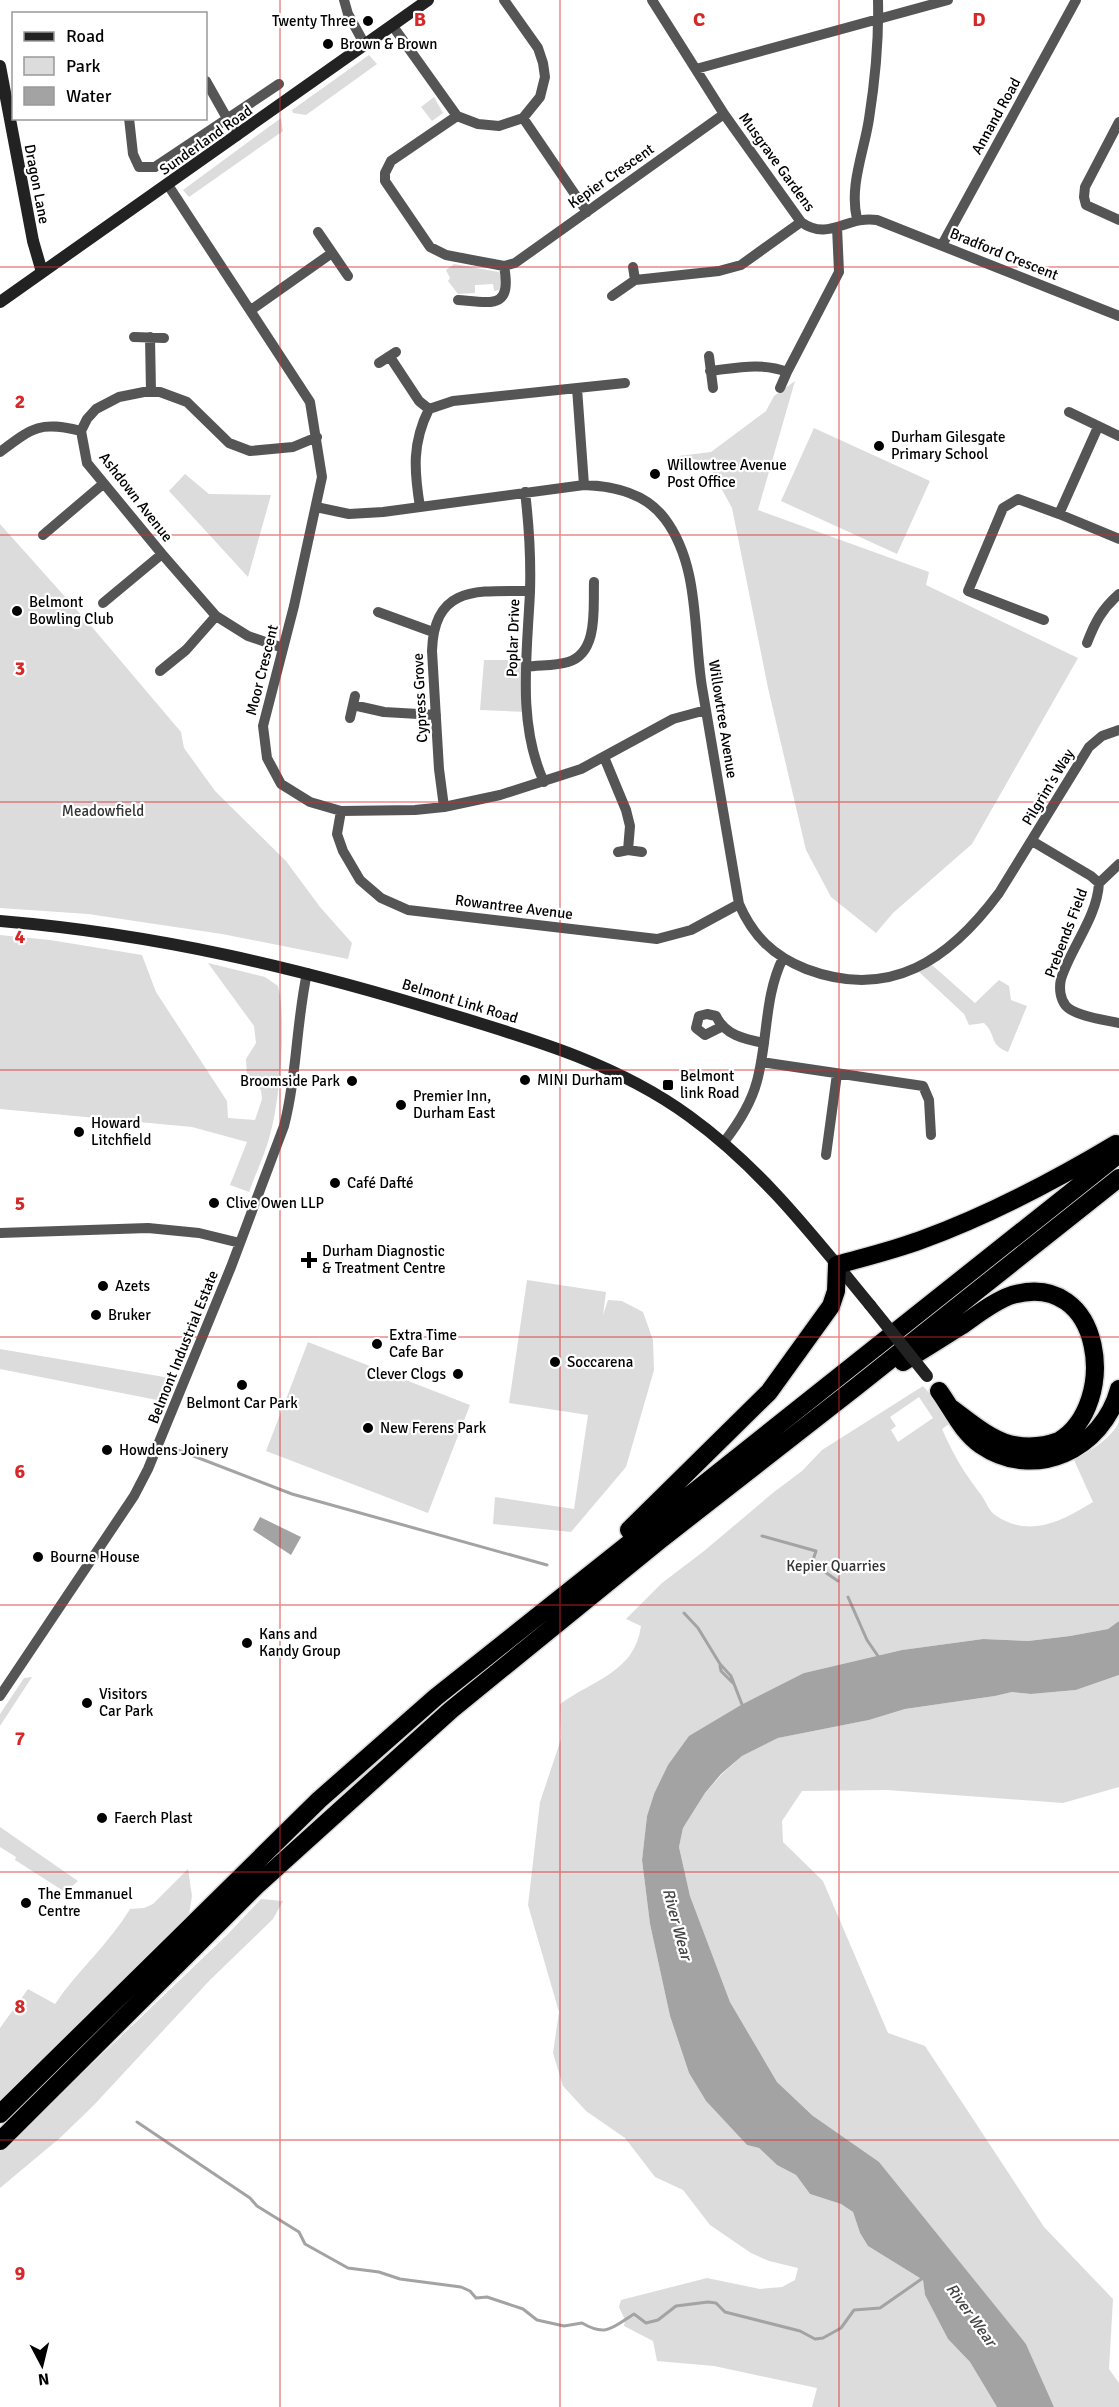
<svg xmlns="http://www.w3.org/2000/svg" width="1119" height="2407" viewBox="0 0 1119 2407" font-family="Signika,sans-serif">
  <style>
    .green { fill: #dcdcdc; fill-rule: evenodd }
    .water { fill: #a3a3a3 }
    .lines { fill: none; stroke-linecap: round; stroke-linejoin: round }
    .stream { stroke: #a3a3a3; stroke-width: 3 }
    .highway-casing { stroke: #dbdbdb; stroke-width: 21 }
    .street { stroke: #555; stroke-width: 10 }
    .secondary { stroke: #222; stroke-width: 12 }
    .highway { stroke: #000; stroke-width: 18 }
    .secondary-bridge { stroke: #222; stroke-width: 12 }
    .grid { fill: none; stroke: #d62828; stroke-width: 1.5; stroke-opacity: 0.55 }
    .poi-dot { fill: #000; stroke: #fff; stroke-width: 2 }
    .labels { text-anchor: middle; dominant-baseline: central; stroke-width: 4.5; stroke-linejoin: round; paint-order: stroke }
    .poi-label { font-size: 15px; fill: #000; stroke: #fff; text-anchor: start }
    .street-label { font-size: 15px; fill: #000; stroke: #fff }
    .park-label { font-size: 15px; fill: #333; stroke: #fff }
    .water-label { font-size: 16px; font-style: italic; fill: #444; stroke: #fff }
    .grid-label { font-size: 20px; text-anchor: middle; font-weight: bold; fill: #d62828; stroke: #fff; stroke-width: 4.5; stroke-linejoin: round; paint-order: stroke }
  </style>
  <rect width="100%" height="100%" fill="#fff"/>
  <!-- green -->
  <path class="green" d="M369,55L377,64L306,115L293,113L292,110Z
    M434,97L443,113L432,121L421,107Z
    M281,118L283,131L189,197L183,190Z
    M454,264L499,272L504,284L500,290L494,291L493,284L475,285V293L458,294L448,281L450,278L446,270Z
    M795,381L758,510L929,572L926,585L1078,658L972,844L893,913L876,933L831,897L806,850L768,688L732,508L707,462L678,456L711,452L766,411L774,396Z
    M814,428L930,481L897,554L781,501Z
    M185,474L209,494L271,495L248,577L169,491Z
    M0,524L92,627L181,732L184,748L215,791L286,861L320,907L352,943L348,959L222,934L88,914L0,908Z
    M484,660H526L527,712L480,710Z
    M0,935L50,940L142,955L156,992L227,1101L228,1118L255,1120L262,1099L261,1090L247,1076L246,1059L256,1043L254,1026L208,963L265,977L278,986C287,1019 280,1100 270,1135C265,1154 256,1173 249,1192L230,1185L247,1142L192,1127L0,1109Z
    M932,965L975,1003L999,980L1009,986L1011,1000L1027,1006L1008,1052C988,1044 997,1035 984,1023L969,1025L964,1014L919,972Z
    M527,1280L606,1292L603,1315L608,1300L622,1301L643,1312L653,1340L654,1370L626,1467L571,1532L493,1524L495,1497L574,1509L588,1415L509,1403Z
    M308,1342L470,1405L428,1513L266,1451Z
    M0,1349L176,1379L167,1402L0,1369Z
    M923,1386L953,1421L942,1429C955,1458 963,1471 982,1496C986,1502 989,1511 995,1515C1029,1539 1062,1521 1093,1502L1074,1460C1090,1451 1111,1439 1119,1422V1621L1108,1629L1070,1636L1028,1641L983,1639L902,1650L804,1673L654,1794L647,1816L642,1860L650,1924L670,2016L689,2073L706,2101L747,2145L759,2148L777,2165L796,2175L810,2194L841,2204L853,2212L860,2233L868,2246L923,2280L925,2295L948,2339L970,2362L997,2407H812L817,2388L714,2366L657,2361L653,2341L624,2326L625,2320L619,2307L621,2300L707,2278L760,2289L782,2287L795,2280L798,2268L769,2261L751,2253L710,2225L683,2190L655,2177L625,2138L586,2111L563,2086L553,2053L559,2012L528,1905L540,1802L561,1739L560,1704C593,1680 635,1672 641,1626L626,1619L662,1583L704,1551L774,1492L802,1471L822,1450ZM919,1397L933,1418L898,1442L891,1430L896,1426L890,1417Z
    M1119,1675V1787L1063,1803L887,1790L802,1791L782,1821L783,1842L823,1881L888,2033L925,2046L1044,2227L1113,2299L1109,2369L1119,2383V2407H1054L1026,2344L813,2116L777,2082L730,2002L690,1896L679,1847L683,1828L705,1793L722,1774L742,1756L778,1738L869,1720L905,1709L995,1696L1012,1692L1031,1694L1076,1690Z
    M32,1677L0,1726V1714L24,1678Z
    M0,1827L78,1881L65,1892L15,1860L16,1857L0,1847Z
    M188,1869L192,1896L189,1915L0,2100V2028L28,1989L55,2004C78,1970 109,1944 130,1909L144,1908L153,1904Z
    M261,1899L283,1901L273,1919L210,1980L94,2105L61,2137L0,2188V2152L227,1935Z"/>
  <!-- water -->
  <path class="water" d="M260,1517L301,1537L291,1555L253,1530Z
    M1119,1621V1675L1076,1690L1031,1694L1012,1692L995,1696L905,1709L869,1720L778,1738L742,1756L721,1774L705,1793L683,1828L679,1847L690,1896L730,2002L777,2082L813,2116L879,2162L1026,2344L1054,2407H997L970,2362L948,2339L925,2295L923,2280L868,2246L860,2233L853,2212L841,2204L810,2194L796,2175L777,2165L759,2148L747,2145L706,2101L689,2073L670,2016L650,1924L642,1860L647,1816L654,1794L668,1765L689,1736L741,1705L804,1673L902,1650L983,1639L1028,1641L1070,1636L1108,1629Z"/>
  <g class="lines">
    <!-- stream -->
    <path class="stream" d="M178,1450L292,1494L547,1565
      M762,1536L816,1551L812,1563L838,1581
      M848,1597L867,1640L880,1659
      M684,1613L698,1628L720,1664L731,1676L743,1707
      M720,1666L721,1671L734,1684
      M137,2122L250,2198L257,2206L299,2232L305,2244L348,2268L379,2272L400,2279L461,2287L470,2291L476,2298L487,2297L523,2309L537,2320L564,2326L582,2323C606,2337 612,2328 634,2314L646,2323L658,2320L676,2306L708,2302L716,2303L725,2312L800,2331L815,2339L823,2338L841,2328L854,2310L880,2308L923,2278"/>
    <!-- highway casing -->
    <g class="highway-casing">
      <path id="highway" d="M903,1362C923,1350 942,1338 961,1326C977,1315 994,1301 1012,1295C1104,1269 1119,1405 1059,1441C1043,1447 1026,1448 1009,1444C988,1438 969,1421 951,1408
        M939,1391C952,1409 962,1432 981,1445C1035,1482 1103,1449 1119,1389
        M629,1530L769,1392L831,1306L836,1291L837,1265C865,1257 894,1250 921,1240C990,1215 1054,1181 1116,1144
        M0,2114L319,1800L436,1697L1119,1154
        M0,2141L256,1886L451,1710L660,1540L856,1387L1119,1178"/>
    </g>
    <!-- street -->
    <path class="street" d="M344,0L348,14L365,45
      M652,0L724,114L801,222C829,242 847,215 877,220L1119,316
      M392,25L457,116L478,124L499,126L523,118L540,97L545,77L543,63L538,48L504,0
      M696,69L948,0
      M206,81L237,136
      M457,116L391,161L385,173V181L430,247L446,255L504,266L515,263L724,114
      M129,118L133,154L139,167H155L279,84
      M523,118L587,212
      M1119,122L1085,187L1084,197L1086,205L1119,220
      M168,185L310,402L322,477L294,606L263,726L267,758L281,784L310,802L341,811L415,810L444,807L500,795L581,769L673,719L706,710
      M857,219C849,186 864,152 869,119C875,81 879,39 878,0
      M318,232L348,276
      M942,245L1076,0
      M633,267L635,280L719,271L741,265L801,222
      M612,296L635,280
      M458,300C493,303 512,309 504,266
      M251,310L332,253
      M134,337L164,338
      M150,337L151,392
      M709,356L713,388
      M390,357L419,401L429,409
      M379,363L396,352
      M710,371C736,368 762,362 787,372
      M577,388L625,383
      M780,388L787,372L839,272L837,227
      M1069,412L1119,436
      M1098,427L1059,514L1119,539
      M0,452C33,427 40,421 81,431
      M525,492C529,525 531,559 530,592C527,655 517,724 544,782
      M316,507L349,514L383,512L584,485C614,486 646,493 665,519C700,566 693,631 702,687C714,759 727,831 739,904C753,936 773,956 806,969C891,1001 950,959 999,893L1089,747L1102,736L1119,730
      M420,507C414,470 412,443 429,409L453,401L577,388L584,485
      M43,535L103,484
      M103,603L162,554
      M378,612L433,632
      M1044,620L968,591L1003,508L1018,499L1059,514
      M1087,643C1095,622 1102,609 1119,594
      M283,648L248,636L216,616L162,554L87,463L81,431L87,419L96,409L119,397L144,392H160L187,402L229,443L250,451L293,447L317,437
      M526,667C539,665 555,666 568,662C599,653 593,607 594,582
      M160,671L186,650L216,616
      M353,705L384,712L436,715
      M350,718L355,696
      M604,757L626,810L630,826L628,850
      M444,807L439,769L432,651C434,585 477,591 530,591
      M341,811L337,834L343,851L360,880L381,898L408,910L657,939L691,930L739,904
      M1032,841L1091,876L1099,883C1097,918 1071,947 1061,979C1059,988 1060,999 1066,1006C1075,1016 1105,1020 1119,1023
      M618,852L628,850L642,852
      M1099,883L1119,864
      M721,1027L705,1035L696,1028L699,1016L707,1014L716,1016C725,1035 744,1039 764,1043
      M761,1062L923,1086L929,1100L931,1135
      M724,1142C738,1124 751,1104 757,1081C768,1041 764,996 783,958
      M826,1155L837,1074
      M0,1233L148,1228L199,1233L240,1243
      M0,1696L134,1496L148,1469L231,1267L284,1126C297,1076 296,1024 307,973"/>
    <!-- secondary -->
    <path class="secondary" d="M0,66L33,241L42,272
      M0,302L428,0
      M0,921C156,934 300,968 449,1014C532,1039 618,1064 689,1116C761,1168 814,1237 870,1305"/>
    <!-- highway -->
    <use href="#highway" class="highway"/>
    <!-- secondary-bridge -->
    <path class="secondary-bridge" d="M870,1305L927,1376"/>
  </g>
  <!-- grid -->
  <path class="grid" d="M280,0V2407M560,0V2407M839,0V2407M0,267H1119M0,535H1119M0,802H1119M0,1070H1119M0,1337H1119M0,1605H1119M0,1872H1119M0,2140H1119"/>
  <!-- markers -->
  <g class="poi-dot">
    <circle cx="368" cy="21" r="6"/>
    <circle cx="328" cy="44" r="6"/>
    <circle cx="879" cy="446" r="6"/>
    <circle cx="655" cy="474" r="6"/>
    <circle cx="17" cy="611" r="6"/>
    <circle cx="525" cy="1080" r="6"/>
    <circle cx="352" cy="1081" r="6"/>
    <rect x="662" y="1079" width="12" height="12" rx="3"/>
    <circle cx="401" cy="1105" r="6"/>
    <circle cx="79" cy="1132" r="6"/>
    <circle cx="335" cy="1183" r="6"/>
    <circle cx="214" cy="1203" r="6"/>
    <path d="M306 1251h6v6h6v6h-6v6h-6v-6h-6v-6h6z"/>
    <circle cx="103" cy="1286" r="6"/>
    <circle cx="96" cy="1315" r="6"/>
    <circle cx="377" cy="1344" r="6"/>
    <circle cx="555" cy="1362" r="6"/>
    <circle cx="458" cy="1374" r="6"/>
    <circle cx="242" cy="1385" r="6"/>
    <circle cx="368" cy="1428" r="6"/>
    <circle cx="107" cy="1450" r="6"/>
    <circle cx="38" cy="1557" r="6"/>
    <circle cx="247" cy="1643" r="6"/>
    <circle cx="87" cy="1703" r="6"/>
    <circle cx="102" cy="1818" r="6"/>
    <circle cx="26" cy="1903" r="6"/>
  </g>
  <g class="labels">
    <!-- poi labels -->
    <g class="poi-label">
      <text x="356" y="21" text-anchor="end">Twenty Three</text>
      <text x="340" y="44">Brown &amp; Brown</text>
      <text x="891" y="437">Durham Gilesgate<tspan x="891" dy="17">Primary School</tspan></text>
      <text x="667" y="465">Willowtree Avenue<tspan x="667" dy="17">Post Office</tspan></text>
      <text x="29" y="602">Belmont<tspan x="29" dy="17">Bowling Club</tspan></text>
      <text x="680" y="1076">Belmont<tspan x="680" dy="17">link Road</tspan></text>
      <text x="537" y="1080">MINI Durham</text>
      <text x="340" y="1081" text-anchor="end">Broomside Park</text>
      <text x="413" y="1096">Premier Inn,<tspan x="413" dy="17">Durham East</tspan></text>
      <text x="91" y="1123">Howard<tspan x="91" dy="17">Litchfield</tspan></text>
      <text x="347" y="1183">Café Dafté</text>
      <text x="226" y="1203">Clive Owen LLP</text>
      <text x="322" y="1251">Durham Diagnostic<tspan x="322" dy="17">&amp; Treatment Centre</tspan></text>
      <text x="115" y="1286">Azets</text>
      <text x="108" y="1315">Bruker</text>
      <text x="389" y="1335">Extra Time<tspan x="389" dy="17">Cafe Bar</tspan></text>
      <text x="567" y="1362">Soccarena</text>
      <text x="446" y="1374" text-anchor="end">Clever Clogs</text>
      <text x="242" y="1403" text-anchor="middle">Belmont Car Park</text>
      <text x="380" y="1428">New Ferens Park</text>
      <text x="119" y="1450">Howdens Joinery</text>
      <text x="50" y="1557">Bourne House</text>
      <text x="259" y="1634">Kans and<tspan x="259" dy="17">Kandy Group</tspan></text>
      <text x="99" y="1694">Visitors<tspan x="99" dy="17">Car Park</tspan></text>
      <text x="114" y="1818">Faerch Plast</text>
      <text x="38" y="1894">The Emmanuel<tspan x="38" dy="17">Centre</tspan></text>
    </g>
    <!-- street labels -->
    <g class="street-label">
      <text transform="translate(996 116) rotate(-61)">Annand Road</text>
      <text transform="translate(206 140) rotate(-35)">Sunderland Road</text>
      <text transform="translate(777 162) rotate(54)">Musgrave Gardens</text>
      <text transform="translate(611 176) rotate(-35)">Kepier Crescent</text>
      <text transform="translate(37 184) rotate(79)">Dragon Lane</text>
      <text transform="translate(1004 254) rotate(22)">Bradford Crescent</text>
      <text transform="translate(136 497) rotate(52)">Ashdown Avenue</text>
      <text transform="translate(513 638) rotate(-88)">Poplar Drive</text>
      <text transform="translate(262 670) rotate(-76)">Moor Crescent</text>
      <text transform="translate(420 698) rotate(-93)">Cypress Grove</text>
      <text transform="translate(723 719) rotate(81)">Willowtree Avenue</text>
      <text transform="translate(1048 787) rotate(-59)">Pilgrim's Way</text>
      <text transform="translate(514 907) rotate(7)">Rowantree Avenue</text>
      <text transform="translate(1066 933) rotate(-69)">Prebends Field</text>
      <text transform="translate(460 1001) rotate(17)">Belmont Link Road</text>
      <text transform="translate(183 1347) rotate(-68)">Belmont Industrial Estate</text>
    </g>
    <!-- park labels -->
    <g class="park-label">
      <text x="103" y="811">Meadowfield</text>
      <text x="836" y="1566">Kepier Quarries</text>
    </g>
    <!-- water labels -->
    <g class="water-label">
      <text transform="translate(677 1924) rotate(75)">River Wear</text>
      <text transform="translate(971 2315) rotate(54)">River Wear</text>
    </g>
  </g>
  <g class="grid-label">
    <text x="420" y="26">B</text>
    <text x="699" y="26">C</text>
    <text x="979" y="26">D</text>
    <text x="20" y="408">2</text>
    <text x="20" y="675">3</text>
    <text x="20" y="943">4</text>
    <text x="20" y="1210">5</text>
    <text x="20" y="1478">6</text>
    <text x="20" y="1745">7</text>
    <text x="20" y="2013">8</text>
    <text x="20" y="2280">9</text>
  </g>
  <!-- legend -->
  <rect x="12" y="12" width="195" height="108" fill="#ffffff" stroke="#999999" stroke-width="1.5"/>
  <rect x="24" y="32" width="30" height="9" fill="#222222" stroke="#999999" stroke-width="1.5"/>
  <text x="66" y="42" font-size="18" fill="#000000">Road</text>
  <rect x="24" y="57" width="30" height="18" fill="#dcdcdc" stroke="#999999" stroke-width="1.5"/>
  <text x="66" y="72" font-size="18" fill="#000000">Park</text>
  <rect x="24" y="87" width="30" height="18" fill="#a3a3a3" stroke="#999999" stroke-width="1.5"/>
  <text x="66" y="102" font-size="18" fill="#000000">Water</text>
  <!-- north arrow -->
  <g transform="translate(42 2365) rotate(173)" stroke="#ffffff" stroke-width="4.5" paint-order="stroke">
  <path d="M0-4.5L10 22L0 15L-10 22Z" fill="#000000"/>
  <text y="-9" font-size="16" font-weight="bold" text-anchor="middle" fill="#000000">N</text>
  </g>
</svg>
